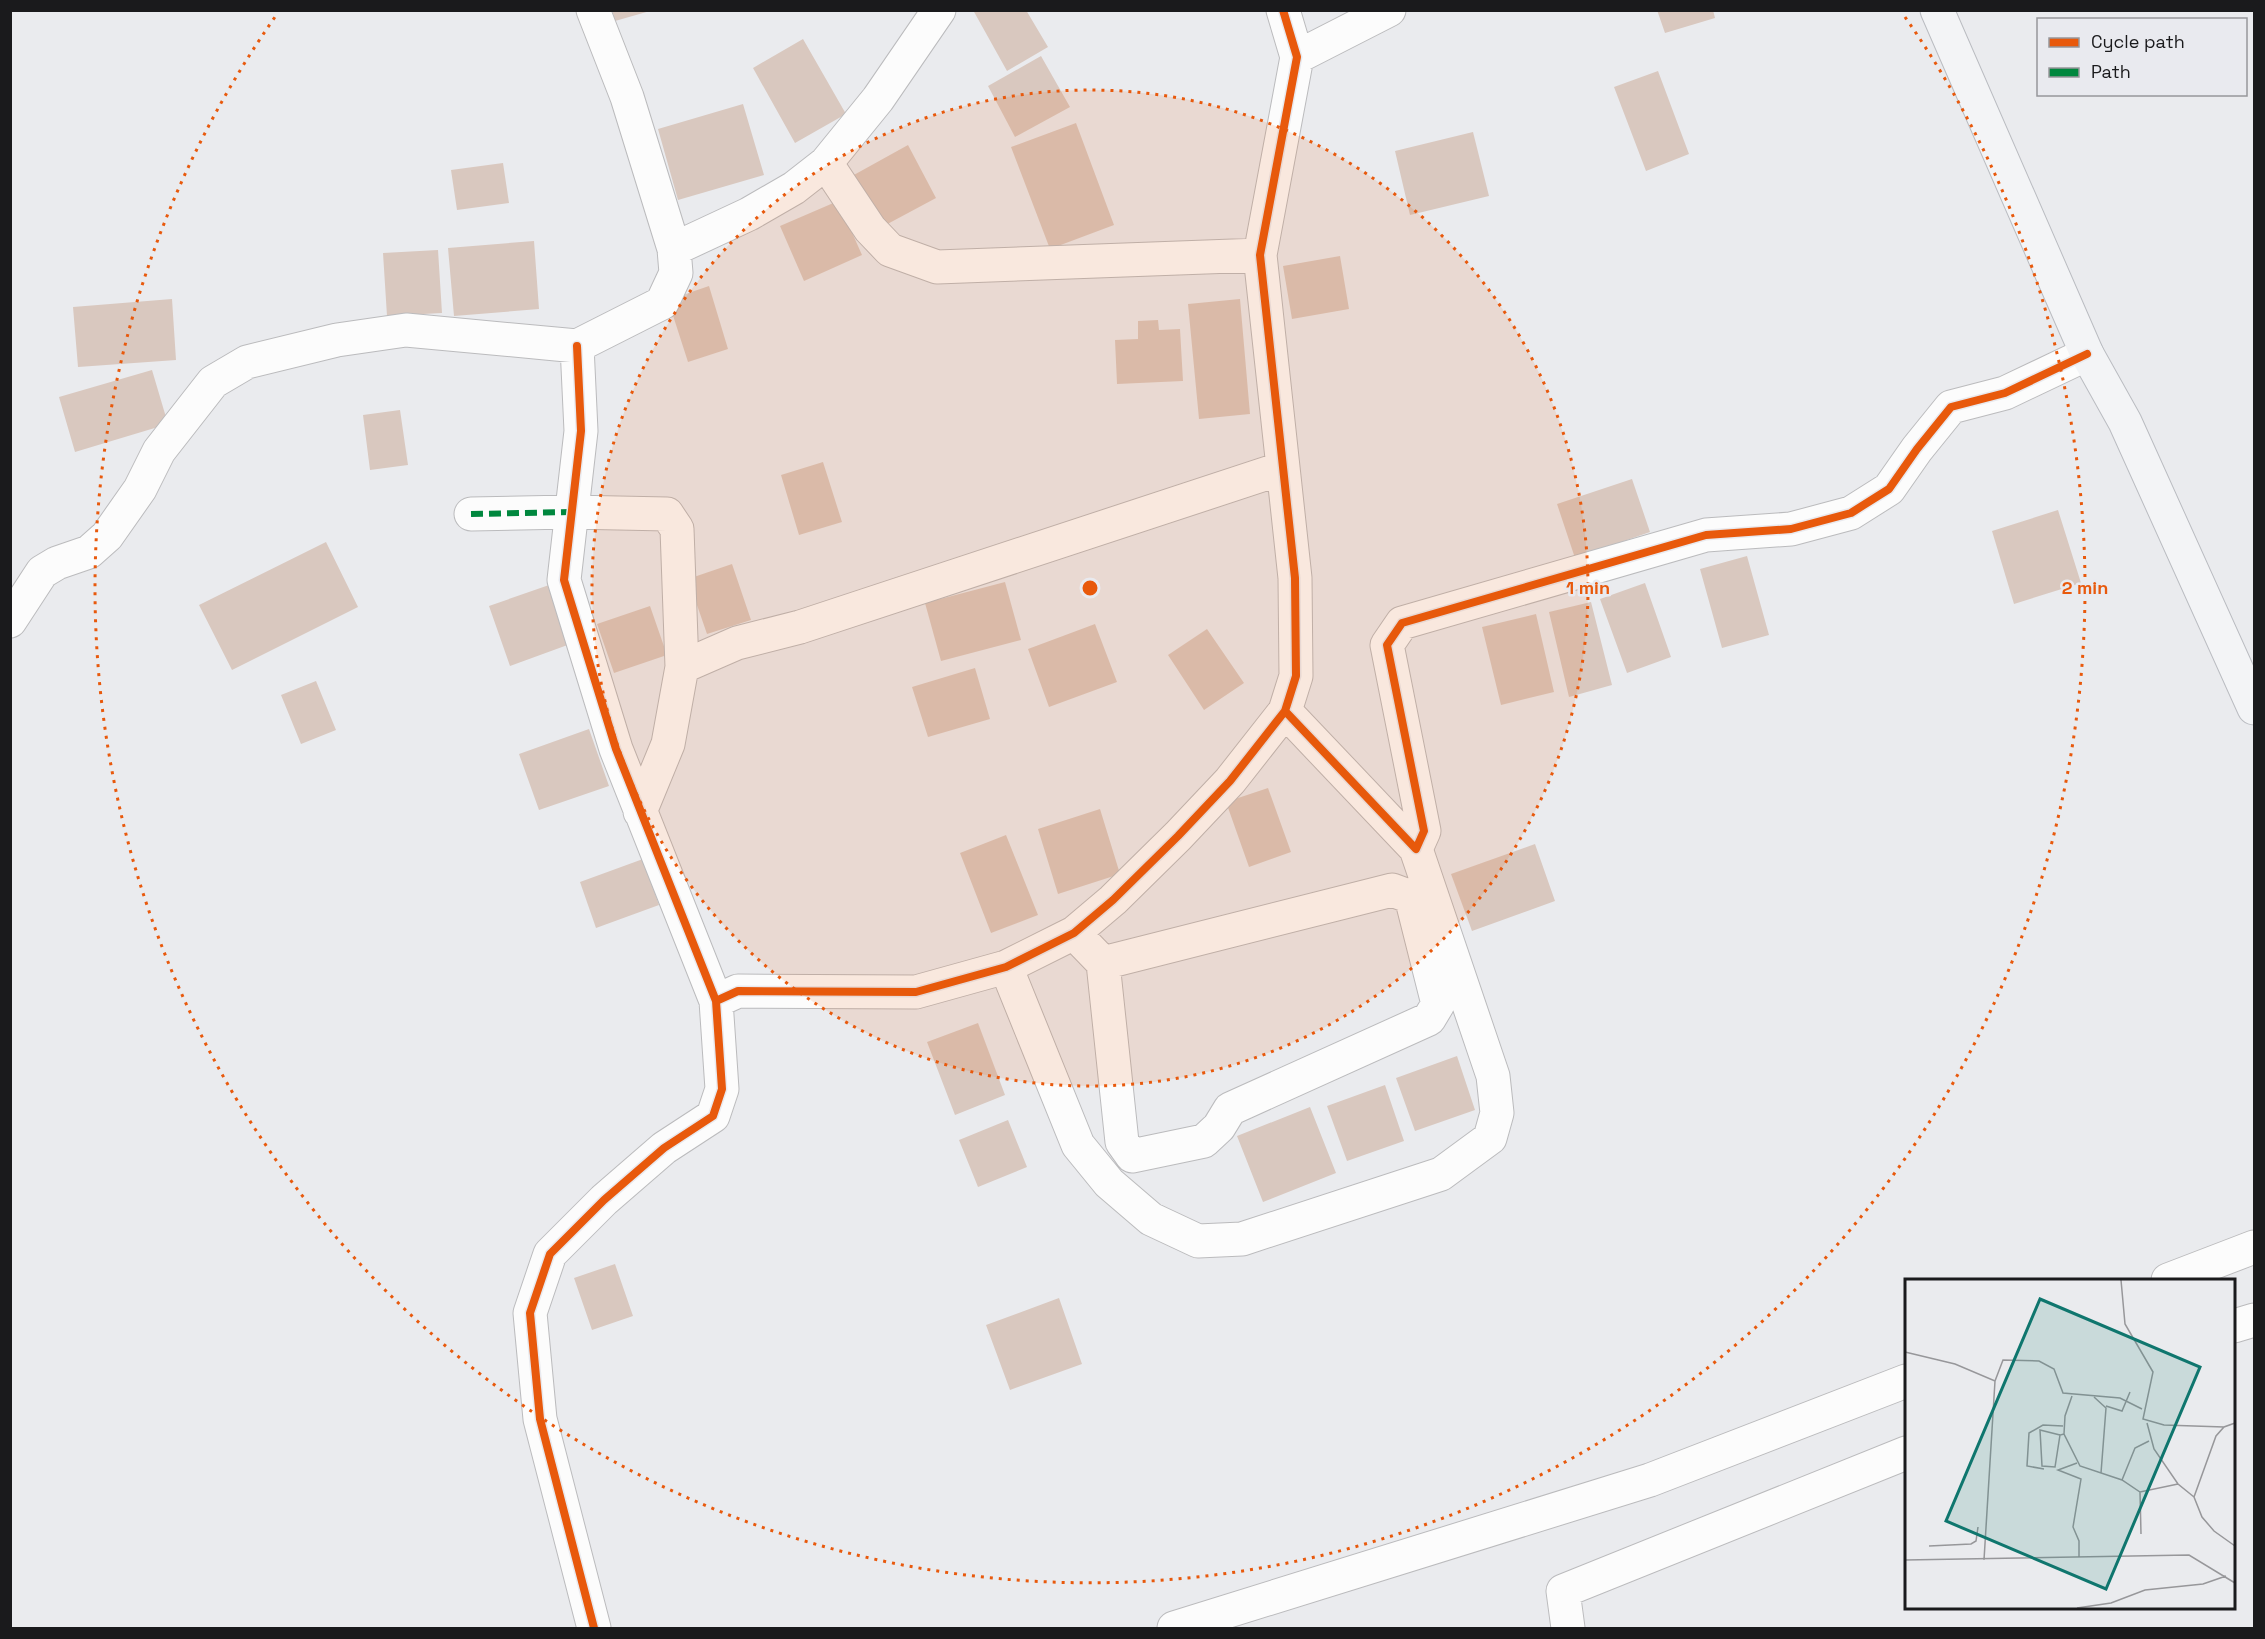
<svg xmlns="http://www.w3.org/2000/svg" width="2265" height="1639" viewBox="0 0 2265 1639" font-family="'Space Grotesk',sans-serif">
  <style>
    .building { fill: #d9c8bf }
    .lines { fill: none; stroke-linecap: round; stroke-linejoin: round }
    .minor-casing { stroke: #bbbbbd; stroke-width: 35 }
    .major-casing { stroke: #babcc1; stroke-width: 35 }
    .minor { stroke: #fcfcfc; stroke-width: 33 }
    .major { stroke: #f3f4f6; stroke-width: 33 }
    .quiet { stroke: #00873e; stroke-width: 6; stroke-dasharray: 12 6; stroke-linecap: butt }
    .cycleway-casing { stroke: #e9eaef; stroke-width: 11 }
    .cycleway { stroke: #e8590c; stroke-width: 8 }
    .ring { fill: none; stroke: #e8590c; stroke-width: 3; stroke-dasharray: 3 6 }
    .inset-road { fill: none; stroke: #97979a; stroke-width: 1.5 }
    .view { fill: #0f766e; fill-opacity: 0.15; stroke: #0f766e; stroke-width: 3 }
    .inset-edge { fill: none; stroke: #1a1a1c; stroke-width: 3 }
    .centre { fill: #e8590c; stroke: #e9eaef; stroke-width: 3 }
    .ring-label { font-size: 18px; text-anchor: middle; font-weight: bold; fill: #e8590c; stroke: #e9eaef; stroke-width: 5; stroke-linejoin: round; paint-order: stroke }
  </style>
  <rect width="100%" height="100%" fill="#eaebee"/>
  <!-- building -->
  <path class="building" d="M612,10H650V11L615,21Z
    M973,10H1026L1048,47L1007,71Z
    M1657,10H1713L1715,18L1665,33Z
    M803,39L846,114L795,143L753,68Z
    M1041,56L1070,107L1015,137L988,86Z
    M1658,71L1689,154L1646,171L1614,87Z
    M743,104L764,175L678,200L658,129Z
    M1076,123L1114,225L1050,249L1011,147Z
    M1473,132L1489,196L1410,215L1395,151Z
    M908,145L936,198L880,228L852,176Z
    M503,163L509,203L457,210L451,170Z
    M838,201L862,255L804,281L780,226Z
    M534,241L539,309L454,316L448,248Z
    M438,250L442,313L387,316L383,253Z
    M1340,256L1349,309L1292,319L1283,266Z
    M709,286L728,349L688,362L668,300Z
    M172,299L176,360L78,367L73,307Z
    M1240,299L1250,414L1199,419L1188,304Z
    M1158,320L1159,330L1180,329L1183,381L1117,384L1115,340L1138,339V321Z
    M152,370L168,424L75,452L59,397Z
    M400,410L408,465L370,470L363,415Z
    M823,462L842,522L799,535L781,475Z
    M1632,479L1650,532L1575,558L1557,504Z
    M2058,510L2081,583L2014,604L1992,531Z
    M326,542L358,607L232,670L199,605Z
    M1747,556L1769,635L1722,648L1700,569Z
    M732,564L751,620L707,634L688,579Z
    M1005,582L1021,640L941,661L925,603Z
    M1645,583L1671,657L1627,673L1600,599Z
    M552,584L573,643L510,666L489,606Z
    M1591,602L1612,685L1569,697L1549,612Z
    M650,606L667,655L614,673L597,624Z
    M1536,614L1554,692L1501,705L1482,627Z
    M1095,624L1117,682L1049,707L1028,649Z
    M1207,629L1244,683L1204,710L1168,655Z
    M975,668L990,719L928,737L912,687Z
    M316,681L336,730L301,744L281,695Z
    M589,729L609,786L539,810L519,754Z
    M1268,788L1291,852L1249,867L1226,802Z
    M1100,809L1120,874L1058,894L1038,829Z
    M1006,835L1038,915L991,933L960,853Z
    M1535,844L1555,901L1472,931L1451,874Z
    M643,859L659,905L596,928L580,882Z
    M978,1023L1005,1095L955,1115L927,1042Z
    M1457,1056L1475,1110L1415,1131L1396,1078Z
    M1385,1085L1404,1141L1347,1161L1327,1106Z
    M1310,1107L1336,1173L1263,1202L1237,1136Z
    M1008,1120L1027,1167L978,1187L959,1140Z
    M615,1264L633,1316L592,1330L574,1278Z
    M1059,1298L1082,1364L1010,1390L986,1325Z"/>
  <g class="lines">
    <!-- minor casing -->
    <g class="minor-casing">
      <path id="minor" d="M1297,57L1389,10
        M826,163L870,229L890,250L937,267L1260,255
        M674,249L749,214L794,188L826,163L878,99L939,10
        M577,346L581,431L564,580L616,749L716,1001L722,1089L713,1116L664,1148L604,1200L550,1254L530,1313L540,1419L594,1628
        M471,514L570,512L667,514L677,529L682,667
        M10,621L42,572L57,563L89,552L107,536L140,489L159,451L213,382L247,362L337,340L406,330L577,346L662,303L676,273L674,249L627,97L593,10
        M1285,711L1416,849L1424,831L1387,645L1402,623L1706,535L1791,529L1851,513L1889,489L1917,449L1951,407L2005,393L2087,354
        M640,812L668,744L682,667L737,643L800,627L1283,468
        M1074,933L1103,963L1392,890L1411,897L1438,1004L1429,1019L1230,1109L1219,1127L1204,1141L1132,1156L1122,1142L1103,963
        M1006,967L1078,1145L1109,1183L1151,1219L1198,1241L1242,1239L1441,1174L1490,1138L1497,1113L1493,1076L1416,849
        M716,1001L738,991L916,992L1006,967L1074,933L1113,900L1178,836L1230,781L1285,711L1296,676L1295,578L1260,255L1297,57L1283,10
        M2168,1280L2254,1247
        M2234,1326L2254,1320
        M1174,1628L1650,1480L1906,1381
        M1568,1628L1563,1591L1906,1453"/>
    </g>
    <!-- major casing -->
    <g class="major-casing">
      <path id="major" d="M1937,10L2087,354L2125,422L2254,708"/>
    </g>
    <!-- minor -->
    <use href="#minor" class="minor"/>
    <!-- major -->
    <use href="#major" class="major"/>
    <!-- quiet -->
    <path class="quiet" d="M471,514L570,512"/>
    <!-- cycleway casing -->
    <g class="cycleway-casing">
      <path id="cycleway" d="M577,346L581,431L564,580L616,749L716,1001L722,1089L713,1116L664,1148L604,1200L550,1254L530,1313L540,1419L594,1628
        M1285,711L1416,849L1424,831L1387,645L1402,623L1706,535L1791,529L1851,513L1889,489L1917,449L1951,407L2005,393L2087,354
        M716,1001L738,991L916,992L1006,967L1074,933L1113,900L1178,836L1230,781L1285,711L1296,676L1295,578L1260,255L1297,57L1283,10"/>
    </g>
    <!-- cycleway -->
    <use href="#cycleway" class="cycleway"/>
  </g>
  <!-- distance rings -->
  <circle cx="1090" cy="588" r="498" fill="#e8590c" fill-opacity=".12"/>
  <g class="ring">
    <circle cx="1090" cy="588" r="498"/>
    <path d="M1905 17A995 995 0 1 1 275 17"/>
  </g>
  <!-- overview -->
  <g transform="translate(1905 1279)">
    <rect width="330" height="330" fill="#eaebee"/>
    <path class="inset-road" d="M216,1L220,45L248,93L238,140L259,146L319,148M0,73L50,85L90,102L98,81L134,82L149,90L158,114L215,119L237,130M167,117L160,137L159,155L175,187L217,201L235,213L273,205M189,118L201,129L196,194M201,127L217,132L225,113M242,144L249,170L273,205L289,218M330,144L319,148L311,157L289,218L297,238L309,252L330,267M155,156L135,151L137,187L150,188L155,156L159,155M172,184L153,191L176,200L168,248L174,262V278M139,190L122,187L124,154L138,146L158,147M217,201L230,169L244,162M235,213L236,255M24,267L66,265L71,262L73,248M0,281L284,276L330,304M79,281L90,102M172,329L206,324L240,311L298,305L321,297"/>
    <path class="view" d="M135,20L295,88L201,310L41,242Z"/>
    <rect width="330" height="330" class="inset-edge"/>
  </g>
  <circle cx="1090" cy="588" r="9" class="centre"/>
  <g class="ring-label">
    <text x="1588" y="594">1 min</text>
    <text x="2085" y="594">2 min</text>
  </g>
  <!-- border -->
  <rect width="2265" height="1639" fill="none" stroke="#1a1a1c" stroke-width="24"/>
  <!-- legend -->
  <rect x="2037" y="18" width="210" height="78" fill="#e9eaef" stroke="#96979b" stroke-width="1.5"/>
  <rect x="2049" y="38" width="30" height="9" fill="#e8590c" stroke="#96979b" stroke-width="1.5"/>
  <text x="2091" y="48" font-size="18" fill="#1a1a1c">Cycle path</text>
  <rect x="2049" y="68" width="30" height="9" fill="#00873e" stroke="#96979b" stroke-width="1.5"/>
  <text x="2091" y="78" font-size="18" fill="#1a1a1c">Path</text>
</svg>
